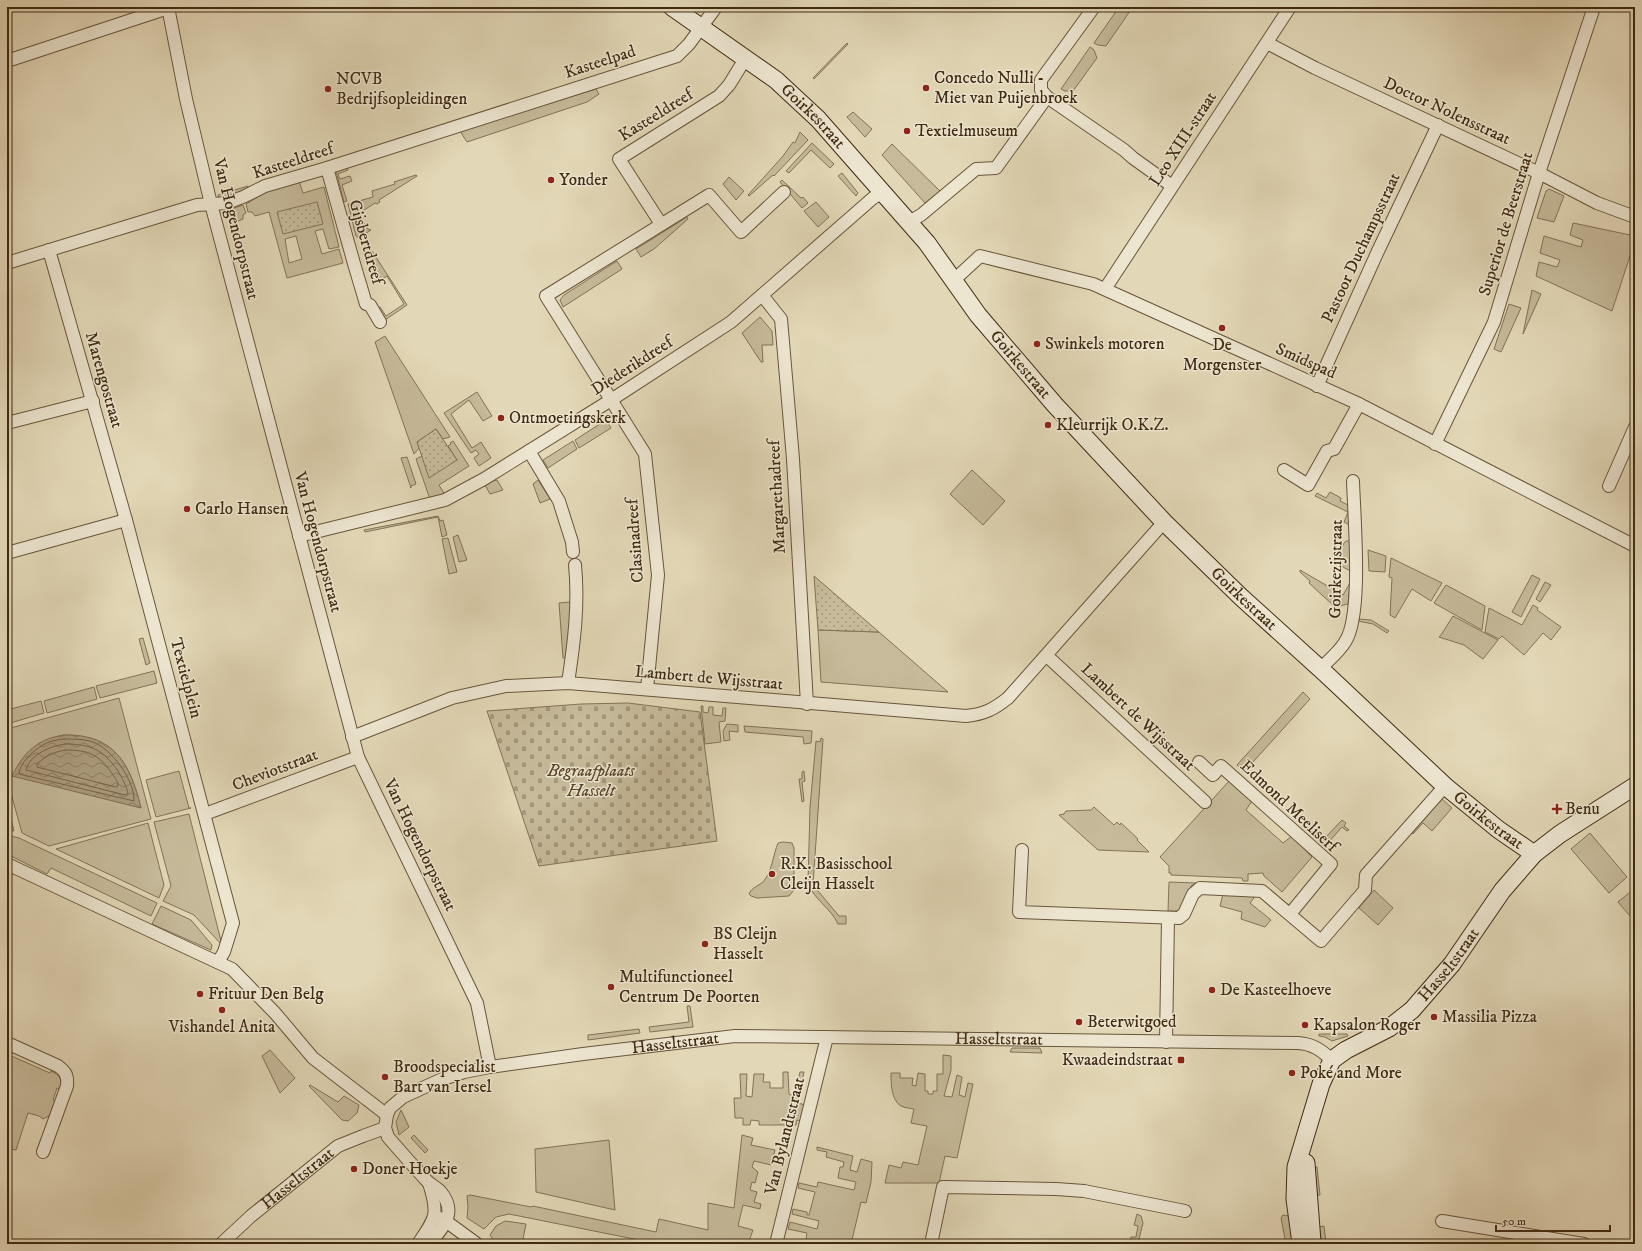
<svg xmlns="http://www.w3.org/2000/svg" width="1642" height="1251" viewBox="0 0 1642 1251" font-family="'IM FELL DW Pica',serif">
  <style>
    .green { fill: #c6ba9a; stroke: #837256; fill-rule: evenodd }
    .cemetery { fill: url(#cemetery-stones); stroke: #837256 }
    .park { fill: url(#park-dots); stroke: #837256 }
    .water { fill: url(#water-waves); stroke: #806e53 }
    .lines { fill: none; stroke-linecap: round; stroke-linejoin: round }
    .shore { stroke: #766348; stroke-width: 1 }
    .street-casing { stroke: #68553b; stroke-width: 14 }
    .secondary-casing { stroke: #402a12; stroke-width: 19 }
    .street { stroke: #ece5d0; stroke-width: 12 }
    .secondary { stroke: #ece5d0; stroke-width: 17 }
    .poi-dot { fill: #8f2418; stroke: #ece5d0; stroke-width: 1.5 }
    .labels { text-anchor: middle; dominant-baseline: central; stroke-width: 3; stroke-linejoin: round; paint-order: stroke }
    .street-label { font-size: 17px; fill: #402a12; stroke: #ece5d0 }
    .poi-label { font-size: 17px; fill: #402a12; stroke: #ece5d0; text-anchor: start }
    .park-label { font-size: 17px; font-style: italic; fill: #5b472d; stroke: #ece5d0 }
  </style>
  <defs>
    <pattern id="cemetery-stones" width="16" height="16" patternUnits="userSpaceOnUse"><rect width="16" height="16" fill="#c6ba9a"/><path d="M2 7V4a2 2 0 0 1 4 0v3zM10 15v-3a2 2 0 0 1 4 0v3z" fill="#a2977c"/></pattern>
    <pattern id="park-dots" width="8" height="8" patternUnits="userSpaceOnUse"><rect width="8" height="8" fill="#c6ba9a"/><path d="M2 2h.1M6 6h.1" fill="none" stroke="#a2977c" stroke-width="1.8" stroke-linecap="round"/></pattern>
    <pattern id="water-waves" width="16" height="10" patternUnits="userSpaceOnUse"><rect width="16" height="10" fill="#ab9c7e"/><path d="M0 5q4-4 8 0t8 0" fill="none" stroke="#8d7f66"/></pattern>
  </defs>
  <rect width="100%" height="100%" fill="#e2d7b6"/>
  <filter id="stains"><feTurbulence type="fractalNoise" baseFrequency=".005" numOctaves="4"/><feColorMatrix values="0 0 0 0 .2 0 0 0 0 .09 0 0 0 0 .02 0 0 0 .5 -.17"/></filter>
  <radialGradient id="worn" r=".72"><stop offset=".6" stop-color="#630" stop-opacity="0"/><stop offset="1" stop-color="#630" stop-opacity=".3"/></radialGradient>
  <!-- green -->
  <path class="green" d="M1119,7H1128L1130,11L1106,46L1098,45L1094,43Z
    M847,43L848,44L814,79L813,78Z
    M1090,47L1094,50L1097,58L1073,91H1065L1061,89Z
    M596,89L599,94L587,102L467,142L460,131Z
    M853,112L872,129L865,137L847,117Z
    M800,132L808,140L774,176L773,175L749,196L748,195L783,156L793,142L795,143Z
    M812,143L834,164L830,168L811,150L789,173L786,171Z
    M892,144L940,191L925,203L882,155Z
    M347,166L348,170L338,174L340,179L350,176L352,181L342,185L347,201L344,202L336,171Z
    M842,173L858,193L856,196L838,176Z
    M416,175L417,176L379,200L380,202L377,204L375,203L358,214L368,229L371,230L359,238L356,236L348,204L373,197L372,191L395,184L394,182Z
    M729,177L744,191L736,200L723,184Z
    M782,180L801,198L803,197L808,203L802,208L780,182Z
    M299,181L303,193L324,187L339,247L329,249L323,229L315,231L322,254L339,249L343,263L287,278L269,212L255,216L252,212H248L246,204L266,192ZM296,236L302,259L289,263L285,239Z
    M248,186L249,189L237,195L219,199L218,195Z
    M1549,189L1564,196L1554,222L1537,218L1546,191Z
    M816,202L829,217L818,227L804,211Z
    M243,205L246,213L243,215V219L232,224L228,210Z
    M687,217L688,219L654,249L641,257L636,249Z
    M1573,223L1635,236V257L1630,256L1612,311L1536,276L1539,262L1557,267L1560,260L1540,253L1544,236L1581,247L1583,240L1570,235Z
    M363,249L367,255L372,251L407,305L385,320L377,309L380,307L386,316L404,304L387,276L381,280L374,269L376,267L372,260L374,258L371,254L366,257L362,250Z
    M617,261L622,269L563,307L560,300L564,295Z
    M1532,290L1541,294L1523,334Z
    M1509,304L1521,308L1501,352L1494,349Z
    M760,317L772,331L773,345H762L763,362H761L742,333Z
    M385,336L450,437L443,439L436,429L417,442L419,448L414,454L375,342Z
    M477,392L492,416L483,421L469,400L451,414L472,448L481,442L491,458L479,466L474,458L479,454L476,450L471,453L444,413Z
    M606,420L611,428L579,448L575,440Z
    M453,441L469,466L439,485L445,495L430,499L416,459L422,456L457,460L448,446L451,444L450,443Z
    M573,441L577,449L548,468L543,460Z
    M407,457L416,484L411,486V488L401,458Z
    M972,470L1005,501L983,525L950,494Z
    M497,480L503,490L490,494L485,485L492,481Z
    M538,480L550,499L540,503L533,484Z
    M1330,492L1341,498L1340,501L1350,506V525L1344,522L1348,512L1315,496L1317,493L1326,498Z
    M438,516L440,521L443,520L447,535L442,537L438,517L365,532L364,530Z
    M458,535L467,560L459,562L453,537Z
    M448,538L457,572L449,574L442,539Z
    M1346,541H1350L1352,572L1334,562L1344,543Z
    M1368,550L1386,556L1385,572L1369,571Z
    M1391,558L1442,583L1431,601L1412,589L1395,618L1390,615L1392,578L1389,577Z
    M1300,570L1343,595L1350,583L1348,604L1335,607L1309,583L1310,581L1300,572Z
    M1532,575L1540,579L1521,617L1512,612Z
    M1545,582L1551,585L1540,602L1536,599Z
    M1446,585L1485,606L1482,630L1434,603Z
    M570,602L571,616L566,658H563L559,603Z
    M1533,605L1538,608L1537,610L1561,627L1551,640L1543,633L1524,655L1502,636L1499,639L1485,632L1489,608L1522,625Z
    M1453,616L1498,640L1483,659L1464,645L1439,637L1441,635Z
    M1359,619L1371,620L1389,631L1387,633L1373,624L1358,621Z
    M818,630L879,632L948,692L821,682Z
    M143,638L150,663L146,665L139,639Z
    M154,671L157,683L100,698L96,686Z
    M94,687L97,699L47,713L44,701Z
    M1303,692L1310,699L1244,772L1237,765Z
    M119,698L151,819L49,846L22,833L7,779V729ZM64,735C115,735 130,763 141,808L18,765C31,747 42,739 64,735Z
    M41,701L44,713L7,724V710Z
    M701,706H703V712L708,713L709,707H713V715L722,716L723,708H726L725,721L719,722L721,742L705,744Z
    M727,724L738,725V732L729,731L730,740L724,741L723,731Z
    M744,726L812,731L811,743L804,744L803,737L745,732Z
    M821,738L823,739L813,885L839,916H846V924H838C831,908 813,899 808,883L810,807L816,741L820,742Z
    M179,771L189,808H191L156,817L146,780Z
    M804,771L805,781L802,782L804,801L802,802L799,779H802V772Z
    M1230,780L1252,801L1246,810L1283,843L1292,836L1312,857L1282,892L1264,876L1263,873L1248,874V881H1243L1242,878L1171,875V873H1169V866L1160,857Z
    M1442,799L1452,808L1432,831L1423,823L1413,834L1412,833Z
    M7,802L14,831L7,829Z
    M1094,807L1114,825L1117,822L1120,825L1121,823L1138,839L1137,840L1149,852L1098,850L1059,815L1064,814L1066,811L1091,810Z
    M189,814L222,945L194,915L163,901L171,886L154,822Z
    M1342,820L1346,823L1344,826L1349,830L1347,831L1342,827L1327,844L1323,840Z
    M148,823L164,885L159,898L56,849Z
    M1590,833L1627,877L1609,893L1571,849Z
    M7,835L19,838L157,903L151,916L51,868L47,874L7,854Z
    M783,842L792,843L794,848V890L789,896L757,898L751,896L749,894C751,888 758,886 763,882C772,872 773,855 778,843Z
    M1169,882L1196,883L1191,886L1184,907L1179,911H1168Z
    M1635,888V922L1618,902Z
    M1374,890L1393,908L1378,925L1359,908Z
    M1223,894L1253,895L1254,898L1250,903L1271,920L1265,927L1241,919L1242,912L1220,906Z
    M161,906L191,920L212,945L211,950L152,924Z
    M687,1006H690L693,1027L650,1032L649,1027L689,1022Z
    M639,1029L640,1033L588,1040V1035Z
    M1319,1034H1347L1348,1036L1332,1041L1325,1037L1319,1036Z
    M1012,1048H1040L1042,1053L1010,1052Z
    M270,1050L295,1078L280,1093L262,1056Z
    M7,1054L50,1073L51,1071C60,1075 62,1079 61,1089L57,1088L53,1100L56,1102L51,1115L43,1119L39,1116L28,1113L16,1150L7,1148Z
    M943,1055L951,1056V1070L944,1096L952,1097L957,1075L962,1077L959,1095L965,1097L968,1083L973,1084L957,1158L945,1156L939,1183H885L889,1165L901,1168L903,1162L918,1165L927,1126L911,1123L914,1109C910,1108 905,1108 901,1106C891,1100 891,1083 891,1073H900V1078H913L912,1085L916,1086L918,1073L925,1074V1091H928V1094H933V1091H937V1074H943Z
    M783,1072H788L789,1094L794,1096L800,1072H804L797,1103L806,1105L801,1121L797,1120L796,1125H759V1121L751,1120L750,1125H743V1118H735L734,1098H741L740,1074H747L746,1096L752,1097L754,1074H764L763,1082H770V1088H783Z
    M310,1085L338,1102L344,1096L359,1105L357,1113L348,1121L342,1120L309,1086Z
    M401,1110L409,1127L399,1135L396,1122Z
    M414,1135L428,1150L425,1153L411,1138Z
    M742,1135L753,1138L751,1145L775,1150L771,1165L754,1161L752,1167L758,1172L755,1183L752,1182L750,1190L757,1192L754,1202L761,1204L760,1209L743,1205L738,1226L753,1230L748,1244H659L509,1214L496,1217L484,1229L467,1218L468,1207L467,1196L470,1195L531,1207L533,1206L656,1232L659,1219L708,1230V1203L734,1208Z
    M609,1140L615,1210L536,1192L535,1149Z
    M817,1147L853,1156L850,1170L857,1172L861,1159L872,1162L871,1182L866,1203L861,1202L851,1244H824L806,1239L807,1233L788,1229L790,1222L817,1229L819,1221L792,1214L793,1209L807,1212V1215H809L815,1192L798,1188L799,1183L817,1187L818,1182L854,1190L856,1182L838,1178L840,1167H843L844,1162L826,1157L827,1152L817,1150Z
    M1315,1167H1317L1320,1195H1317Z
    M1137,1214L1141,1216L1143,1223L1138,1243V1244H1130L1131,1237H1136L1138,1226L1134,1225Z
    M1283,1215L1289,1216L1294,1244H1286L1281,1218Z
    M505,1221L526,1224L522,1244H496L490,1235L496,1226Z
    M1324,1226L1326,1244H1322L1319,1227Z"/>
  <!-- cemetery -->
  <path class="cemetery" d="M628,703L700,712L717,841L539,866L487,711L581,704Z"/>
  <!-- park -->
  <path class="park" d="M317,202L323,224L283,234L277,212Z
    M436,429L457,460L429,478L417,442Z
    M814,576L879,632L818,630Z"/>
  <!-- water -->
  <path class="water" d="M64,735C115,734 130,764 141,808L12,776C24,752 37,739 64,735Z"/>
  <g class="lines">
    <!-- shore -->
    <path class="shore" d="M64,739C74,739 83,739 93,742C112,749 135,781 134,801L19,774C20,761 37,747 49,742C54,740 59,740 64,739Z
      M65,744C92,744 103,750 118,771C122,778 127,787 128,794L125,795L26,770C30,754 51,746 65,744Z
      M66,750C88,750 98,754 111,772C114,777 118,780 118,786L116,787L37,767V764C46,756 53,752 66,750Z"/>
    <!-- street casing -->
    <g class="street-casing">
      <g id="street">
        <path d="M168,7L186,99L211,204L358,757L477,1003L490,1067"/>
        <path d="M1094,7L1041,80V90L1047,97L1124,150L1133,158L1172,186"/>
        <path d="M1267,43L1315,68L1539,173L1597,203L1635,217"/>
        <path d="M7,61L168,8"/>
        <path d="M327,168L355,267L366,304L370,305L380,322"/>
        <path d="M909,222L921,215L976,169L996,168L1047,97"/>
        <path d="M661,224L619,159L719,96L729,85L745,59"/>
        <path d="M49,250L126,520L233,923L224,952L218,962"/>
        <path d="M7,263L197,205L227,203L243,197L265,186L327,168L677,56L689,44L716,7"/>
        <path d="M954,280L980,256L1093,284L1359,404L1635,546"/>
        <path d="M1105,289L1290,7"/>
        <path d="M762,295L781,319L793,459L807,704"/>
        <path d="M1317,386L1378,251L1438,125"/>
        <path d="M7,423L93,401"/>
        <path d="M1435,444L1494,322L1539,173L1594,7"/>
        <path d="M529,451L559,501L572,542L573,552"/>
        <path d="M1284,470L1308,485L1327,451L1334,449L1359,404"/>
        <path d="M1609,486L1635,427"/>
        <path d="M299,536L445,500L484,479L611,400L731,322L873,198L883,192"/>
        <path d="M7,553L126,520"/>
        <path d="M1047,656L1205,802"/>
        <path d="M1320,669C1328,661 1339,652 1345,642C1363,616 1354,516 1353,481"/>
        <path d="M568,683C574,643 579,605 575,565"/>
        <path d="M647,689L658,575L645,454L546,296L709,195L741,232L784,192"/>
        <path d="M352,737L452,698L506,686L568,683L966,716C985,714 994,709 1008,698L1164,522"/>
        <path d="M1199,762L1213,775L1221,766L1331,864L1290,914"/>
        <path d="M205,814L358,757"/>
        <path d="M1022,850L1019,912L1179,918L1184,914L1193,894L1200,888L1262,891L1321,941L1365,890L1366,875L1445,786"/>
        <path d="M7,864L232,969L275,1013L313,1058L387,1115"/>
        <path d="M1166,1042L1168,918"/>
        <path d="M7,1043L58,1066C66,1072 68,1076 67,1086L43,1152"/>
        <path d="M440,1218L447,1222L477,1244"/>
        <path d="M1442,1221L1584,1244"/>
        <path id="s1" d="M221,1244L251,1216L338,1146L363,1136L385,1128"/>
        <path d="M418,1244C436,1217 439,1215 429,1183"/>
        <path id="s2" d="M429,1244C444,1227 458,1212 440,1191C436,1187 431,1185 427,1181C414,1167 401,1152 388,1137L385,1128L387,1115L390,1108L403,1097L440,1080L464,1072L490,1067L583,1054L735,1036L1298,1043C1313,1044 1321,1050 1332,1060"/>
        <path d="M776,1244L827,1037"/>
        <path d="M931,1244L943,1187L1056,1189L1084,1191L1185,1211"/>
      </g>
    </g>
    <!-- secondary casing -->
    <g class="secondary-casing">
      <g id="secondary">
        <path id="s3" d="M672,7L776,80L818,119L927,243L978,315L1055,405L1164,522L1241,597L1326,674L1445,786L1499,830L1534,854"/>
        <path d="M1306,1163L1312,1242"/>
        <path id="s4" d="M1305,1244L1300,1236L1295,1199L1296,1167L1321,1084L1332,1060L1346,1050L1389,1028L1412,1010L1452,964L1502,891L1534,854L1560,834L1635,786"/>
      </g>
    </g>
    <!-- street -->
    <use href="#street" class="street"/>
    <!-- secondary -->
    <use href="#secondary" class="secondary"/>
  </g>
  <!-- markers -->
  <g class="poi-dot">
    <circle cx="926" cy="88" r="4"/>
    <circle cx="328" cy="89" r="4"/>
    <circle cx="907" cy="131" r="4"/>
    <circle cx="551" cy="180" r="4"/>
    <circle cx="1222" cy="328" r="4"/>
    <circle cx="1037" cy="344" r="4"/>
    <circle cx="501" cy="418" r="4"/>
    <circle cx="1048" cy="425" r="4"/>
    <circle cx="187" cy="509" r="4"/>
    <path d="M1555 803h4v4h4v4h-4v4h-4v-4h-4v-4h4z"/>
    <circle cx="772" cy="874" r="4"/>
    <circle cx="705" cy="944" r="4"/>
    <circle cx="611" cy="987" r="4"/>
    <circle cx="1212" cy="990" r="4"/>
    <circle cx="200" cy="994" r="4"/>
    <circle cx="222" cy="1010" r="4"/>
    <circle cx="1434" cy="1017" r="4"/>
    <circle cx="1079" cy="1022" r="4"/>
    <circle cx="1305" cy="1025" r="4"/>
    <rect x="1177" y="1056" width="8" height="8" rx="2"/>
    <circle cx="1292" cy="1073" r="4"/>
    <circle cx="385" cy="1077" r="4"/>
    <circle cx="354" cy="1169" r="4"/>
  </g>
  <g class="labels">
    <!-- street labels -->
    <g class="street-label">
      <text transform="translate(600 62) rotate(-18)">Kasteelpad</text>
      <text transform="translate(1447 111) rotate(25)">Doctor Nolensstraat</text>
      <text transform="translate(656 115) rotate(-32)">Kasteeldreef</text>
      <text stroke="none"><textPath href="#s3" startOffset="179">Goirkestraat</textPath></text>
      <text transform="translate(1183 139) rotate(-57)">Leo XIII-straat</text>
      <text transform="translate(293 161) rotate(-18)">Kasteeldreef</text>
      <text transform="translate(1506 224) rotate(-73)">Superior de Beerstraat</text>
      <text transform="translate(236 229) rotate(76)">Van Hogendorpstraat</text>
      <text transform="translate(366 242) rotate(74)">Gijsbertdreef</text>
      <text transform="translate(1361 248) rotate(-65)">Pastoor Duchampsstraat</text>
      <text transform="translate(1306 361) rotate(24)">Smidspad</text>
      <text stroke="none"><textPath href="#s3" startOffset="503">Goirkestraat</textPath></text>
      <text transform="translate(632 366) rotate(-33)">Diederikdreef</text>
      <text transform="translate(104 380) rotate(74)">Marengostraat</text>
      <text transform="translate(777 497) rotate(-93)">Margarethadreef</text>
      <text transform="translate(635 541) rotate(-94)">Clasinadreef</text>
      <text transform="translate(318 542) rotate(75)">Van Hogendorpstraat</text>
      <text transform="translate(1336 569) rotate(-89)">Goirkezijstraat</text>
      <text stroke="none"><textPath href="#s3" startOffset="827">Goirkestraat</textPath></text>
      <text transform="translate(186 678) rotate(75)">Textielplein</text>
      <text transform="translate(709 678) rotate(5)">Lambert de Wijsstraat</text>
      <text transform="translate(1138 717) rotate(43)">Lambert de Wijsstraat</text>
      <text transform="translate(275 770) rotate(-21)">Cheviotstraat</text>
      <text transform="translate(1289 806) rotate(43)">Edmond Meeliserf</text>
      <text stroke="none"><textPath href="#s3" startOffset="1157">Goirkestraat</textPath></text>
      <text transform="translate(420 845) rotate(64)">Van Hogendorpstraat</text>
      <text stroke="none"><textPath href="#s4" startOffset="345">Hasseltstraat</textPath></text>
      <text stroke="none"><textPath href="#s2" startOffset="787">Hasseltstraat</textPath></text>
      <text stroke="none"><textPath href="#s2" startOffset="463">Hasseltstraat</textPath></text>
      <text transform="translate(785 1136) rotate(-76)">Van Bylandtstraat</text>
      <text stroke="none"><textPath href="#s1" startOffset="101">Hasseltstraat</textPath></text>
    </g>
    <!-- poi labels -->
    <g class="poi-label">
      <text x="934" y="78">Concedo Nulli -<tspan x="934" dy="20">Miet van Puijenbroek</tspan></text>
      <text x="336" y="79">NCVB<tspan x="336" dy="20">Bedrijfsopleidingen</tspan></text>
      <text x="915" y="131">Textielmuseum</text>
      <text x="559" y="180">Yonder</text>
      <text x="1045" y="344">Swinkels motoren</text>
      <text x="1222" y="345" text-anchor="middle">De<tspan x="1222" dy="20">Morgenster</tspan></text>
      <text x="509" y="418">Ontmoetingskerk</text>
      <text x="1056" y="425">Kleurrijk O.K.Z.</text>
      <text x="195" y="509">Carlo Hansen</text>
      <text x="1565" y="809">Benu</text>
      <text x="780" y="864">R.K. Basisschool<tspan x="780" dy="20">Cleijn Hasselt</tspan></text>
      <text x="713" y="934">BS Cleijn<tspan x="713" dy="20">Hasselt</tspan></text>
      <text x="619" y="977">Multifunctioneel<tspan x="619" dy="20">Centrum De Poorten</tspan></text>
      <text x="1220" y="990">De Kasteelhoeve</text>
      <text x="208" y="994">Frituur Den Belg</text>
      <text x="1442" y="1017">Massilia Pizza</text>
      <text x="1087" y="1022">Beterwitgoed</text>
      <text x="1313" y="1025">Kapsalon Roger</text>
      <text x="222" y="1027" text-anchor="middle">Vishandel Anita</text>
      <text x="1173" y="1060" text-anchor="end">Kwaadeindstraat</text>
      <text x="393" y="1067">Broodspecialist<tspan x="393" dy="20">Bart van Iersel</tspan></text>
      <text x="1300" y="1073">Poké and More</text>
      <text x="362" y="1169">Doner Hoekje</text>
    </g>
    <!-- park labels -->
    <g class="park-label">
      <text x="591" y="771">Begraafplaats<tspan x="591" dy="20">Hasselt</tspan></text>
    </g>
  </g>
  <!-- margin -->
  <rect width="1642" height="1251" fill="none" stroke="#e2d7b6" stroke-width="24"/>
  <rect x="8" y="8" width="1626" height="1235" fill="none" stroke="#402a12" stroke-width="2"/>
  <rect x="12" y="12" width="1618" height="1227" fill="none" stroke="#402a12"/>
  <!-- scale -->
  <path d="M1496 1225v6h114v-6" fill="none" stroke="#402a12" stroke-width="2"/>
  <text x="1502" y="1225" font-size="12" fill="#402a12" stroke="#ece5d0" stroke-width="3" paint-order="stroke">50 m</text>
  <rect width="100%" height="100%" filter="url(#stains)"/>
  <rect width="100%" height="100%" fill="url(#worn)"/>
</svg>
